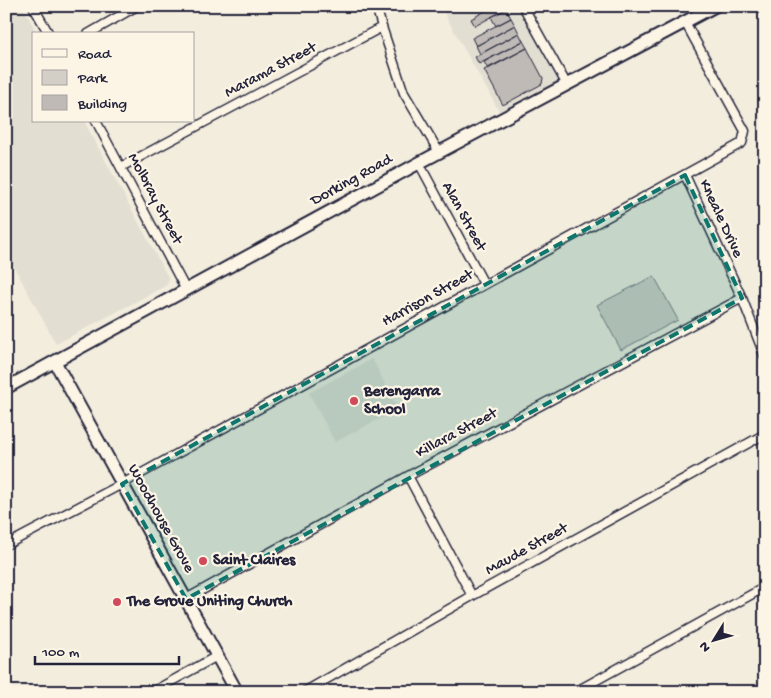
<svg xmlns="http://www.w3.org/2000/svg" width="771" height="698" viewBox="0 0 771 698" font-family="'Gochi Hand',sans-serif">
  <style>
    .built { fill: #e3ded2 }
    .green { fill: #d4cfc6; stroke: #7b7880 }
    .building { fill: #bfbab6; stroke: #22223b }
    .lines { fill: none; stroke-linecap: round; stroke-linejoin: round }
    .street-casing { stroke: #22223b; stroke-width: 11 }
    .secondary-casing { stroke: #22223b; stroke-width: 15 }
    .street { stroke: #fcf5e5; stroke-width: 8 }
    .secondary { stroke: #fcf5e5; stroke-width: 11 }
    .marked { fill: #0f766e; fill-opacity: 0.2; stroke: #0f766e; stroke-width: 4; stroke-dasharray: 10 6; stroke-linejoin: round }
    .poi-dot { fill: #d1495b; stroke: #fcf5e5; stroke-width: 2 }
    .labels { text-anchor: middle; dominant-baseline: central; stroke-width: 4.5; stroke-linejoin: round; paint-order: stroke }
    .street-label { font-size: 16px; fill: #22223b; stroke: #fcf5e5 }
    .poi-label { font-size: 16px; font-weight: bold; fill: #22223b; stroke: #fcf5e5; text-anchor: start }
  </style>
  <rect width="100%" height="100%" fill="#f3edde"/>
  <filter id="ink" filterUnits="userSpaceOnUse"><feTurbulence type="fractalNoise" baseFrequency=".02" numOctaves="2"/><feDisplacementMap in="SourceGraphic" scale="10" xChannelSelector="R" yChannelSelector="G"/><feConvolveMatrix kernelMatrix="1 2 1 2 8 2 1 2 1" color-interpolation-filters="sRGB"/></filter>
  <g filter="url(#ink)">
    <!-- built -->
    <path class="built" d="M6,6H23L37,34H34V121H84L169,279L167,285L56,344L6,252Z
      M440,6H520L563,84L503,118Z
      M372,359L398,409L335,442L309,393Z"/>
    <!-- green -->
    <path class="green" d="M654,276L678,320L621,350L597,305Z"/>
    <!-- building -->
    <path class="building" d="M494,6H505L506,9L475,26L471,19Z
      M506,9L511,18L496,26L491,17Z
      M511,18L515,25L476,46L472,38Z
      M515,25L519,33L480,54L476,46Z
      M519,33L523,41L479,64L475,57Z
      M523,41L527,48L488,69L484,62Z
      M527,48L543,78L542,84L503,105L484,70Z"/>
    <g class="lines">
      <!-- street casing -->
      <g class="street-casing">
        <path id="street" d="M33,6L49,34
          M376,6L382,27L404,93L439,152
          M523,6L567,85
          M88,34L137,6
          M96,121L186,290
          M419,163L484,284
          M121,167L382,27
          M685,175L742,298L765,357
          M408,476L472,596
          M6,545L122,484L742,143L745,131L685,22
          M186,599L408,476L742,298
          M152,692L217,656
          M304,692L472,596L765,434
          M575,692L765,587"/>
      </g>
      <!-- secondary casing -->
      <g class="secondary-casing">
        <path id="secondary" d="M55,362L237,692
          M6,388L419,163L715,6"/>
      </g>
      <!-- street -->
      <use href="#street" class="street"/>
      <!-- secondary -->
      <use href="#secondary" class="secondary"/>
    </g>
  </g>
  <!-- marked area -->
  <path class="marked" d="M685,175L742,298L186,599L122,484Z"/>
  <!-- markers -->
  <g class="poi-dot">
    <circle cx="354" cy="401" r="5"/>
    <circle cx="203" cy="561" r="5"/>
    <circle cx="117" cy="602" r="5"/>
  </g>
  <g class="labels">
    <!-- street labels -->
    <g class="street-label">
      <text transform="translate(271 71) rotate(-28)">Marama Street</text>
      <text transform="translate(352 181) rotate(-29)">Dorking Road</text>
      <text transform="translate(154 199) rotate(62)">Molbray Street</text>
      <text transform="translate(463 217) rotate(61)">Alan Street</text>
      <text transform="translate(720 219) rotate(65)">Kneale Drive</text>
      <text transform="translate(428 299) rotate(-29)">Harrison Street</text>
      <text transform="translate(457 434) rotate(-28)">Killara Street</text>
      <text transform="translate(160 519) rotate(61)">Woodhouse Grove</text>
      <text transform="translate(527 550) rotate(-29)">Maude Street</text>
    </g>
    <!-- poi labels -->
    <g class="poi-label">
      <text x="364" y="392">Berengarra<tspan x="364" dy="18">School</tspan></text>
      <text x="213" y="561">Saint Claires</text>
      <text x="127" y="602">The Grove Uniting Church</text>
    </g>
  </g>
  <!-- margin -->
  <rect width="771" height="698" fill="none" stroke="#fcf5e5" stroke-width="25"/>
  <rect x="12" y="12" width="746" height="673" fill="none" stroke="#22223b" stroke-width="2" filter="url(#ink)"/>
  <!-- legend -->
  <rect x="32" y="32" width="162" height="90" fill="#fcf5e5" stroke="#a5a1a1"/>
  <rect x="42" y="49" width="25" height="8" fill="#fcf5e5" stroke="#a5a1a1"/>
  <text x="78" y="58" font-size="15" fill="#22223b">Road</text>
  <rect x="42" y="70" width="25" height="15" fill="#d4cfc6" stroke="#a5a1a1"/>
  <text x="78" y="82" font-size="15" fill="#22223b">Park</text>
  <rect x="42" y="95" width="25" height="15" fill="#bfbab6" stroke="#a5a1a1"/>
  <text x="78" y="108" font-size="15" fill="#22223b">Building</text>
  <!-- north arrow -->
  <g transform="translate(714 640) rotate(233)" stroke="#fcf5e5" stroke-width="4" paint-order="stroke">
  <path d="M0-4L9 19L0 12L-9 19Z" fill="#22223b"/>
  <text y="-8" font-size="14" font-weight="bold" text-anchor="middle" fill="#22223b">N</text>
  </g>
  <!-- scale -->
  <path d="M35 656v8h144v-8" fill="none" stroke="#22223b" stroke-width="2.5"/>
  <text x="42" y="656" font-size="15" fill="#22223b" stroke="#fcf5e5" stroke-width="4" paint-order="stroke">100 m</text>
</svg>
